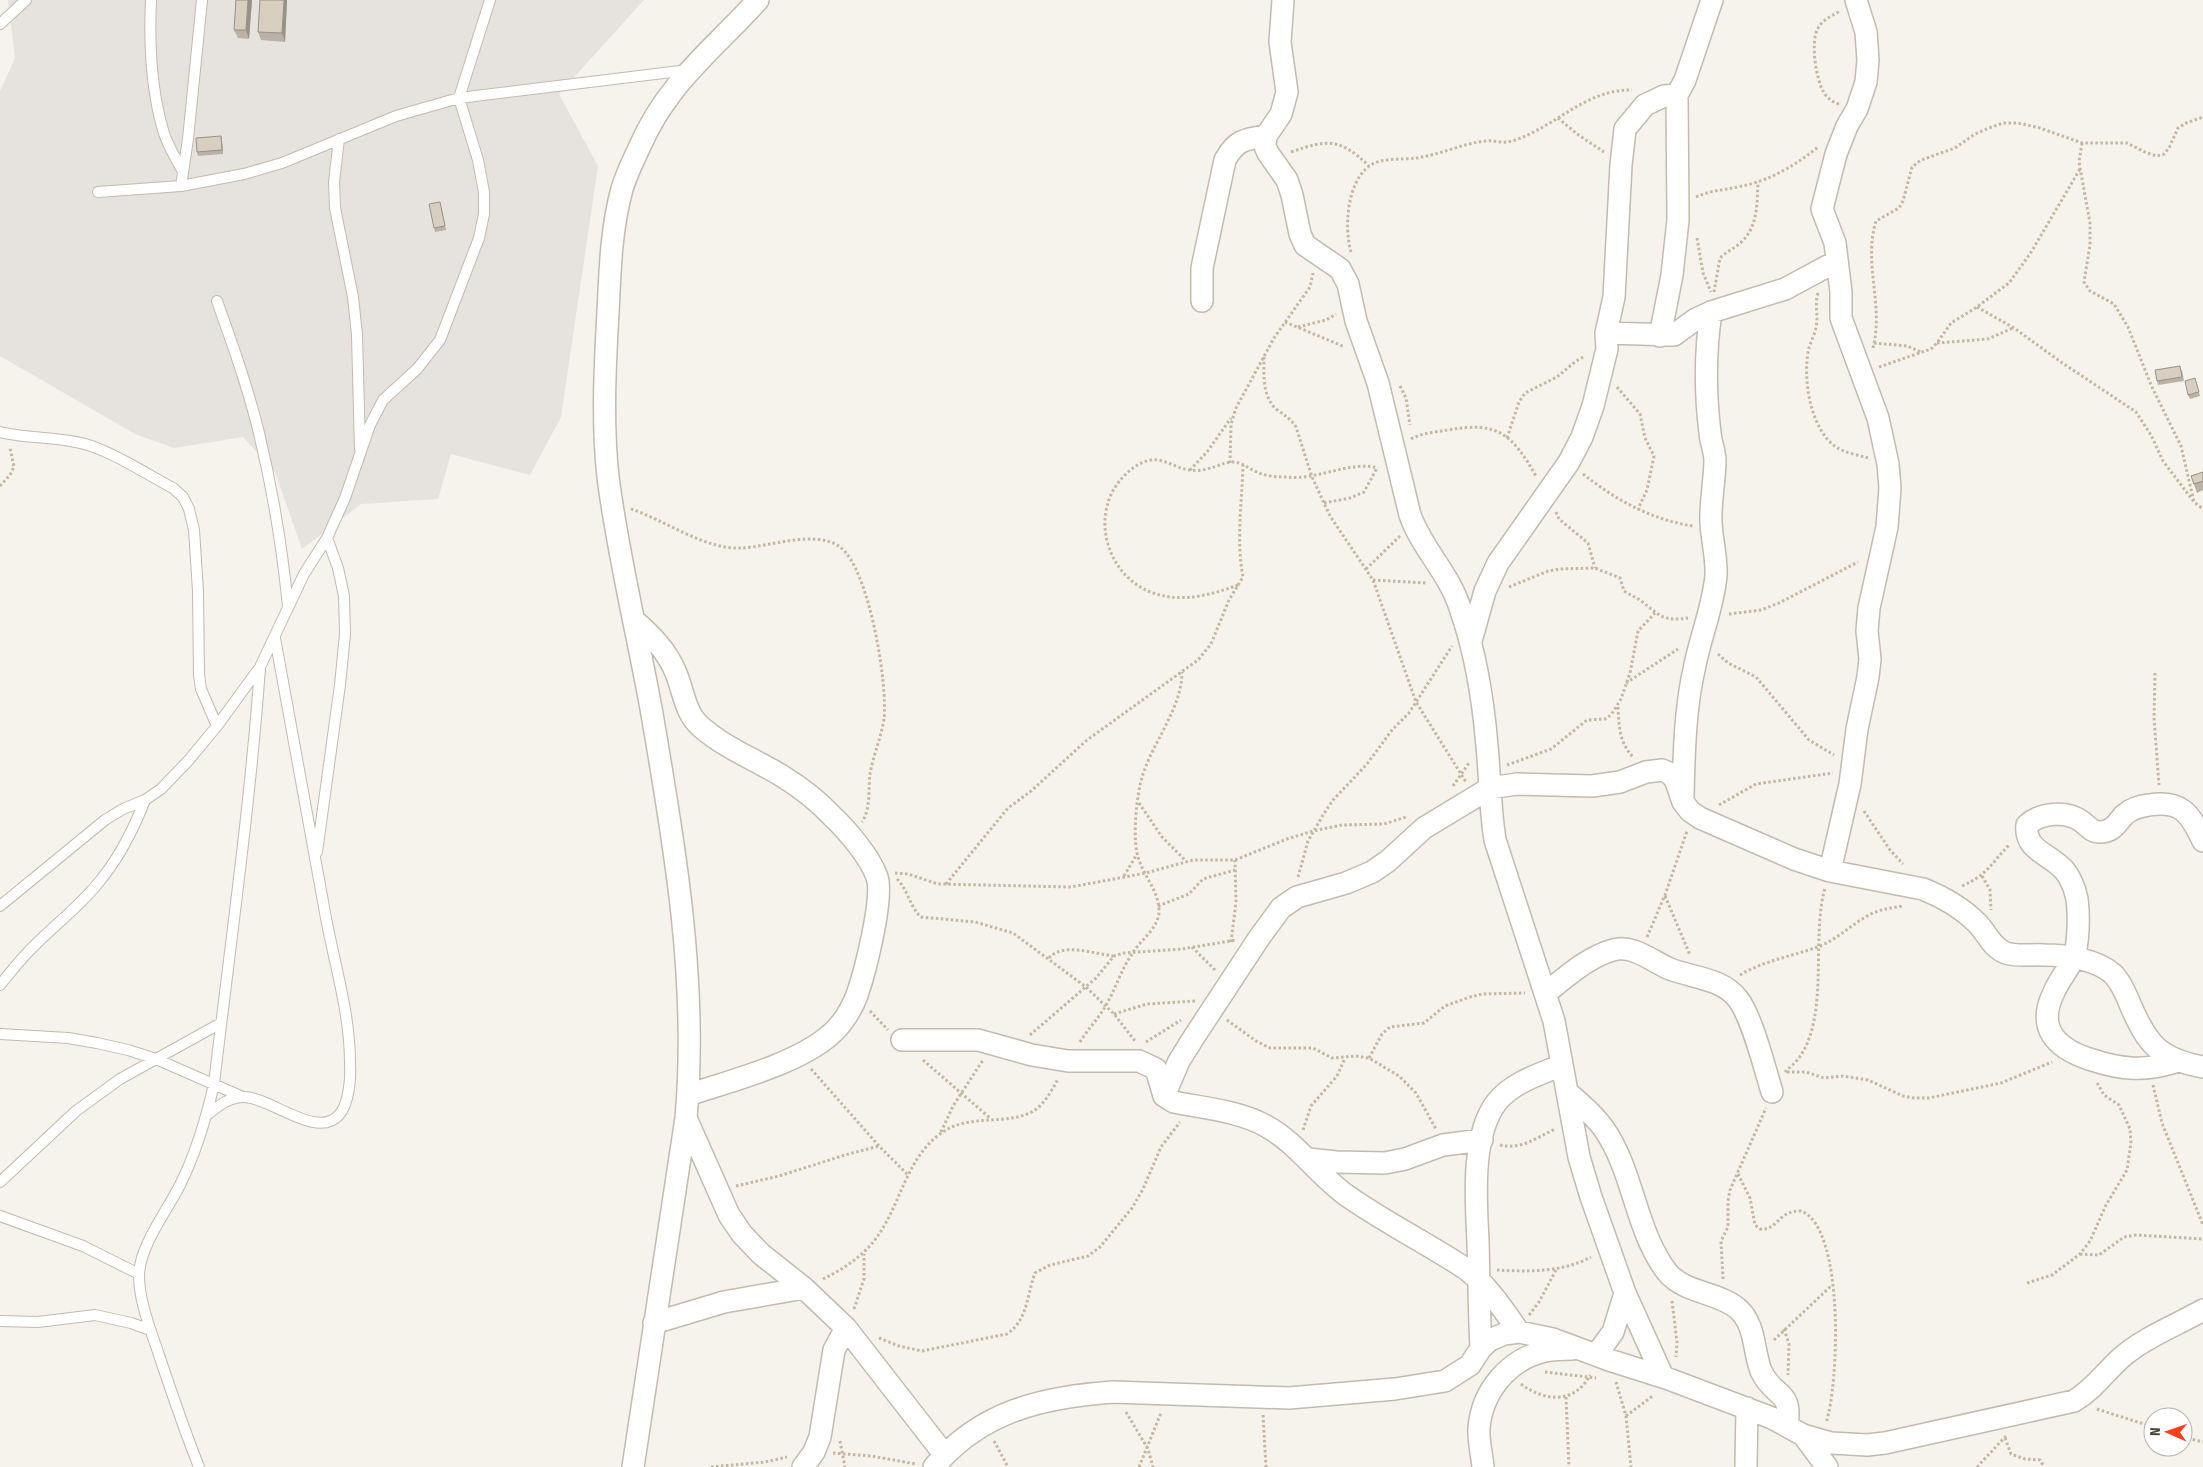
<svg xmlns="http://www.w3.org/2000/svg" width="2203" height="1467" viewBox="0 0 2203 1467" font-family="'Fira Sans Condensed',sans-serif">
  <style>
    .industrial { fill: #e6e2dd }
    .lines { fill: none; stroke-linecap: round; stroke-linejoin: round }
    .service-casing { stroke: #c2bbae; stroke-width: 12 }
    .minor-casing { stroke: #c2bbae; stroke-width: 24 }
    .path { stroke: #c4b79f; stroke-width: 3; stroke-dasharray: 2.5 2.5; stroke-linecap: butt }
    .service { stroke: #fff; stroke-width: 10 }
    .minor { stroke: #fff; stroke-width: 21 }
    .wall { fill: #bab2a6 }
    .shaded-wall { fill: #979187 }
    .building { fill: #d8cfc1; stroke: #979187 }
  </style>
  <rect width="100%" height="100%" fill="#f6f3ec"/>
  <!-- industrial -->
  <path class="industrial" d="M8,0H644L559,94L598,166L561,417L530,475L451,454L438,499L361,504L302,549L275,472L243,437L174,448L135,434L0,356V91L15,58Z"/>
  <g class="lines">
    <!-- service casing -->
    <g class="service-casing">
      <path id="service" d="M151,0C149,43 151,89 163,130C167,145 176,158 183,172
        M0,24L26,0
        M339,139L334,182L335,208L353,297L357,335L360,449
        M181,186L188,139L202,0
        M98,192L181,186L244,174L282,163L396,116L459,98L688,70
        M217,301C232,343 247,385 258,429C272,486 282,547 288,606
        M0,432C26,438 51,437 76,442C106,447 146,474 173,488L183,497L189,509L194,530L198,591L199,675L201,689L217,726
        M317,852L340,685L345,634L344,596L338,568L327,538
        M0,906L105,820L123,809L145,800L161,789L188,761L217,726L260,667L304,574L327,538L345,498L370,425L383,400L417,369L440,340L479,238L484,214V192L478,160L459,98L490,0
        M0,985C10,973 19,961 30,950C54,925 82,905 103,877C122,853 134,828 145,800
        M0,1034L68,1038L97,1043L128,1050L156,1059L243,1097
        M207,1115C218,1106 229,1097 244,1097C270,1097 317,1140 339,1115C349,1104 351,1078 350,1063C350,1014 335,966 326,918C309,824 292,731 275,638
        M0,1182L76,1111L120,1079L221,1023
        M0,1216L83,1246L139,1274
        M0,1321L38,1322L95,1315L131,1323L150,1330
        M199,1467C184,1429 171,1391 158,1352C150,1328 139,1301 139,1275C140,1245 167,1211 180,1185C196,1153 206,1119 214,1084C230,946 250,807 260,668"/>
    </g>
    <!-- minor casing -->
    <g class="minor-casing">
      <path id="minor" d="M1283,0L1280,42L1287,92L1281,114L1266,136L1265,146L1268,153L1287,180L1292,195L1300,234L1305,245L1340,269L1348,284L1356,321L1378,383L1410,515C1422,549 1449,573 1460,608C1476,653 1483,698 1487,746C1490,777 1490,809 1495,840L1554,1021L1579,1157L1591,1197L1625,1293L1663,1377
        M1202,301V268L1225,160C1236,140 1245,139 1266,136
        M1606,333L1674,335L1696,319L1711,312L1785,289L1837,261
        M1660,336L1672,275L1678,220L1677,95
        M635,621C652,636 667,651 676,673C684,693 685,713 701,727C725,748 756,760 782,776C800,787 818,801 832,816C847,830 870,857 877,877C884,898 865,972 857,995C852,1009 842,1025 830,1035C797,1064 730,1081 688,1095
        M1471,641L1485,591L1498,563L1569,462L1582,437L1593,406L1607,349L1606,333L1614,297L1621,165L1625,129L1645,105L1664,96L1677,95L1685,80L1712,0
        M1683,797C1684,753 1685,707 1695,665C1701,635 1713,607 1716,576C1717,558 1712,541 1711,523C1710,502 1715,480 1715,459C1714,450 1711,442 1710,433C1705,392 1705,352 1711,312
        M1830,871L1850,784L1857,729L1868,677L1870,659L1867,631L1869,608L1887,527L1890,488L1888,464L1878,418L1841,318V292L1835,243L1822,209L1836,154L1847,126L1857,109L1866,82L1868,60L1866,32L1856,0
        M1546,993C1566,977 1588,957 1613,950C1633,944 1653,962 1670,969C1693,978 1722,978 1738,999C1752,1017 1765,1069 1772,1092
        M902,1040H978L1032,1055L1068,1061H1139L1156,1069L1164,1096L1174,1102C1203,1108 1239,1111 1266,1126C1297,1143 1317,1174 1346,1195C1384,1222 1427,1243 1466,1269C1488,1286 1503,1309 1519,1332
        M2178,1061C2145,1072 2122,1070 2089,1059C2056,1048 2036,1028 2054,992C2059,980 2068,970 2073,959C2079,946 2079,913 2077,899C2075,889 2071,879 2065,871C2051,854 2024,851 2027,825C2040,813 2066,810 2081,821C2088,826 2091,832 2100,832C2113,832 2117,823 2124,815C2131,809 2140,806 2149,805C2181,800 2190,813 2203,841
        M1567,1092C1581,1104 1594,1115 1604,1129C1634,1172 1635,1230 1667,1272C1684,1293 1717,1292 1737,1308C1756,1324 1753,1350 1761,1371C1773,1398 1793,1389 1787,1425
        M1164,1096L1179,1061L1194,1037L1259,938L1281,908L1297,897L1346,883L1372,872L1388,861L1424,828L1490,788L1517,784L1592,786L1620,782L1646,772L1662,770L1669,773L1675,779L1683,802L1690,811L1700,818L1794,859L1830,871L1923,889C1943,897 1962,908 1977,923C1987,933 1992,948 2006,953C2018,957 2031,954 2044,955C2066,955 2096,959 2113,974C2121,982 2126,994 2130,1004C2147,1044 2159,1059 2203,1067
        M686,1118L729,1215L742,1234L761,1254L804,1288L846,1328L944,1454
        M1308,1159L1336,1162L1385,1163L1405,1159L1443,1145L1482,1140
        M654,1323L724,1302L804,1288
        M1481,1348C1479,1312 1479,1277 1478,1241C1476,1201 1471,1137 1496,1103C1511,1083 1540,1074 1562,1065
        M1596,1355L1613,1332L1625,1293
        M1803,1435L1827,1467
        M633,1467L686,1118C698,983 675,847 652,714C638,635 618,556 608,477C602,422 605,366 608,312C610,271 611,229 622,189C626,175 634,159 640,146C668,82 713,50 758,0
        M803,1467L814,1452L820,1437L834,1350L846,1328
        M934,1467C981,1411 1043,1397 1113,1392L1289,1398L1395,1389L1445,1381L1470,1365L1481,1348L1490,1340L1504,1334L1519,1332L1553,1339L1609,1360L1666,1378L1772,1418L1803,1435L1831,1443L1867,1445L1885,1443L2074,1401C2094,1389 2105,1372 2122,1357C2145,1337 2177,1325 2203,1310
        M1483,1467C1482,1455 1478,1441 1479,1428C1482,1391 1509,1359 1545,1351C1554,1349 1564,1349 1572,1349
        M1746,1467L1747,1408"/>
    </g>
    <!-- path -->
    <path class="path" d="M1839,104C1833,102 1828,99 1824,93C1816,79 1810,42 1818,28C1822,20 1833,15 1840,11
      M1558,118L1577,134L1604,152
      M2082,143L2079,162L2090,223V245L2084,282L2090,291L2114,304L2128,327L2151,385L2181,446L2194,502
      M1291,152C1328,139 1340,138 1369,166
      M1696,197C1711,190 1726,190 1742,186C1771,180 1796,165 1818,147
      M1697,238L1703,273L1711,292
      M1351,252C1344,227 1347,184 1368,167C1380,157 1402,160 1416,158C1440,155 1463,143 1486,141C1495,140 1503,144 1512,141C1555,128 1585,89 1632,90
      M1714,292L1720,258C1726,252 1733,249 1739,244C1758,229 1757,204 1758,182
      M1818,293C1814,305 1819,315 1816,327C1815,334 1811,341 1809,348C1802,377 1810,429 1836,447C1845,453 1858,455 1868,458
      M1977,307L2014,328L2061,362L2136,412L2151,435L2163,461L2194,502L2203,509
      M1285,322L1345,347
      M1298,327L1326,320L1336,314
      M1874,343L1907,346L1921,352
      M1937,343L1988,339L2013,328
      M1873,348C1884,305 1863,263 1876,221L1899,208L1903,201L1912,167L1921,160L1955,148L1975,134L1989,128L2003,123H2018L2040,128L2082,143H2127L2147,153L2157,156L2164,154L2169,148L2178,128L2186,123L2203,117
      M1264,357C1264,374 1262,396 1276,409C1284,415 1291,419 1296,427L1312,477L1330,516L1373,580L1416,702L1466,782
      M1879,367L1931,349L1937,343L1951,323L1977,307L2009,283L2030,254L2080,169
      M1400,386L1406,398L1410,425
      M1617,387L1640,414L1645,438L1654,456L1647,490L1638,509
      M1507,438L1519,402L1525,393L1557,377L1576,361L1585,356
      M1411,439C1422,433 1436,432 1448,430C1498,421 1512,434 1536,476
      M1230,463L1231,424L1236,408L1274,338L1310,287L1313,273
      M1190,470L1207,452L1231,418
      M1583,474C1616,500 1652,520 1693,526
      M0,486L10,475L14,467L10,448
      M1324,503L1350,498L1364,492L1377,468
      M631,509C665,520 705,550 741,548C769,547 816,529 840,547C869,568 888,684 884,719C881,738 873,756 870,774C868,790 871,808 862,822
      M1556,512L1559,519L1588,543L1595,568
      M1366,569L1400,536
      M1373,580L1426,583
      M1238,585C1211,595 1182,603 1153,593C1105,576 1088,511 1125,475C1132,468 1140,462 1151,460C1164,458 1177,469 1190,470C1208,473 1223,461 1234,462C1243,463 1251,470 1259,473C1267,476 1276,477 1285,477C1318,481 1349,460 1378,468
      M1509,587L1548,571L1560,569L1595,568L1620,578L1624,591C1630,595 1636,597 1641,601C1660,615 1662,622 1688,618
      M1729,614L1761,610L1779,603L1858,562
      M1718,654L1728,663L1756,677L1809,740L1834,755
      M2155,673L2154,718L2159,785
      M1626,683L1678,649
      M1618,707C1619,726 1619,742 1633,757
      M1507,765L1551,749L1587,720L1605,719L1611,715L1621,699L1630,673L1638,631L1655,613
      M1453,786L1469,763
      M1139,803L1162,837L1186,861
      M1719,805L1756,784L1833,773
      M1864,811L1890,850L1903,864
      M895,873L908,874L938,884L1071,887L1146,873L1193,860H1235L1287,839L1313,831L1342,825L1384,824L1406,817
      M1124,876L1137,854
      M1982,876L1990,890L1991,910
      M1298,877L1308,841L1323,815L1333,800L1367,764L1392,730L1409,713L1452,646
      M897,879C908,890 910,907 921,917L975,922L1013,933L1086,987L1114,1014L1135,1041
      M946,884L1008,808L1030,792L1087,740L1198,660L1211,644L1229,600L1243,577C1236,540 1242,503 1243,465
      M1962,886C1989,874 1991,863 2010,844
      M1665,896L1690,955
      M1158,906L1189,894L1203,879L1235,870
      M1647,937L1665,895L1687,831
      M1231,942L1236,902L1235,860
      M1192,947L1215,970
      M1049,958C1063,942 1094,954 1114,956
      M1740,975C1765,960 1794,956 1820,946C1839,938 1852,924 1869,915C1880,909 1891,908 1903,906
      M870,1011L888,1030
      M1114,1014L1147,1004L1195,1001
      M1227,1020L1256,1041L1270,1048H1313L1332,1058L1356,1056L1369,1058L1399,1076L1416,1093L1436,1129
      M1030,1035L1096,978L1114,956L1124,953L1182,949L1236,940
      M1080,1042C1088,1029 1099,1018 1106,1005C1116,988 1121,970 1132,954C1140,940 1157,930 1159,913C1160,893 1145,878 1139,860C1132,842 1136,805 1140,785C1148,747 1182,711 1182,672
      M1146,1042L1181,1020
      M1369,1058L1382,1034L1390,1027L1424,1023L1445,1006L1470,997L1482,994L1525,993
      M923,1060L990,1118
      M811,1069L879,1146L908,1175
      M1785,1072C1790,1067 1797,1062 1801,1055C1829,1011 1811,938 1825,888
      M1787,1072H1806L1824,1078L1843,1076L1868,1080L1903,1096L1914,1098H1929L2001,1083L2052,1062
      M2153,1085L2162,1123L2203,1225
      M1303,1130L1311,1106L1337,1076L1345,1058
      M941,1132L953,1106L983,1060
      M1500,1145C1521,1150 1536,1138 1555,1129
      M1738,1174L1750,1198L1755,1225L1760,1229C1778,1231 1778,1210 1801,1211C1845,1227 1839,1385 1826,1423
      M736,1186L779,1176L845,1155L879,1146
      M2080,1254L2099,1255L2124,1237L2136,1235L2203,1239
      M1497,1270C1528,1272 1564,1272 1591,1257
      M823,1279C844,1269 866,1254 879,1234C901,1202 907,1158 940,1134C968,1112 1009,1127 1035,1110C1045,1103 1052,1090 1058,1079
      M1723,1279L1721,1241L1728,1227V1201L1730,1190L1766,1108
      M2027,1283L2052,1275L2080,1254L2090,1241L2106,1205L2127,1170L2131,1143L2130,1129L2119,1105L2104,1095L2096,1081
      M1672,1301L1677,1342L1676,1357
      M854,1309L864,1279V1254
      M1529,1315L1539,1302L1557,1268
      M1784,1329L1789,1344L1788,1375
      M879,1338L899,1346L922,1351L1007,1334C1028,1320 1027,1294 1035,1273L1050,1265L1088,1256L1100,1247L1132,1208L1143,1189L1161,1147L1180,1122
      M1774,1340L1832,1285
      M1545,1372L1596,1378
      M1616,1382L1626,1416L1631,1467
      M1521,1384C1545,1402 1575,1404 1590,1375
      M1566,1397L1569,1467
      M2097,1409L2153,1427
      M1126,1412L1148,1449L1153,1467
      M1263,1415L1266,1467
      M1626,1416L1654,1395
      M2183,1437L2203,1442
      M2005,1438L2011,1454L2025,1459L2040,1460L2044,1467
      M840,1441L845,1467
      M994,1441L1008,1467
      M833,1453L871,1456L916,1464
      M711,1467L765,1462L787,1457
      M1139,1467L1161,1413
      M1977,1467L2006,1436"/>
    <!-- service -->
    <use href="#service" class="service"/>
    <!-- minor -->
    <use href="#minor" class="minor"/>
  </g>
  <!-- wall -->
  <path class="wall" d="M236,0H252L249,39L238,38L234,30Z
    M287,0L285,42L261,40L258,32Z
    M221,136L222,141L223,154L198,156L197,152Z
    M441,206L446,230L435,232L434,228Z
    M2182,370L2184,381L2158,385L2157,381Z
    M2196,382L2200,396L2190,399L2188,395Z
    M2203,472V490L2197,493L2191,476Z"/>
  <!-- shaded-wall -->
  <path class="shaded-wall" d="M248,0H252L249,39L246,30Z
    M284,0H287L285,42L282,33Z
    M221,136L222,141L223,154L222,150Z"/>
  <!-- building -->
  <path class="building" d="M236,0H248L246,30H234Z
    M260,0H284L282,33L258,32Z
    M221,136L222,150L197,152L196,138Z
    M440,202L445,226L434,228L429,204Z
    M2180,366L2182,377L2157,381L2155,370Z
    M2195,378L2199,392L2188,395L2185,381Z
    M2203,472V481L2194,484L2191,476Z"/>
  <!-- north arrow -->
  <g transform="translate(2168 1432) rotate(272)"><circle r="24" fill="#ffffff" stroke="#b7b4b0"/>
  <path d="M0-4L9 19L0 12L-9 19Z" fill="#fc3f1d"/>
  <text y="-8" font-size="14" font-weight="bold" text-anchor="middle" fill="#4b4439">N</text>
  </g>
</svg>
